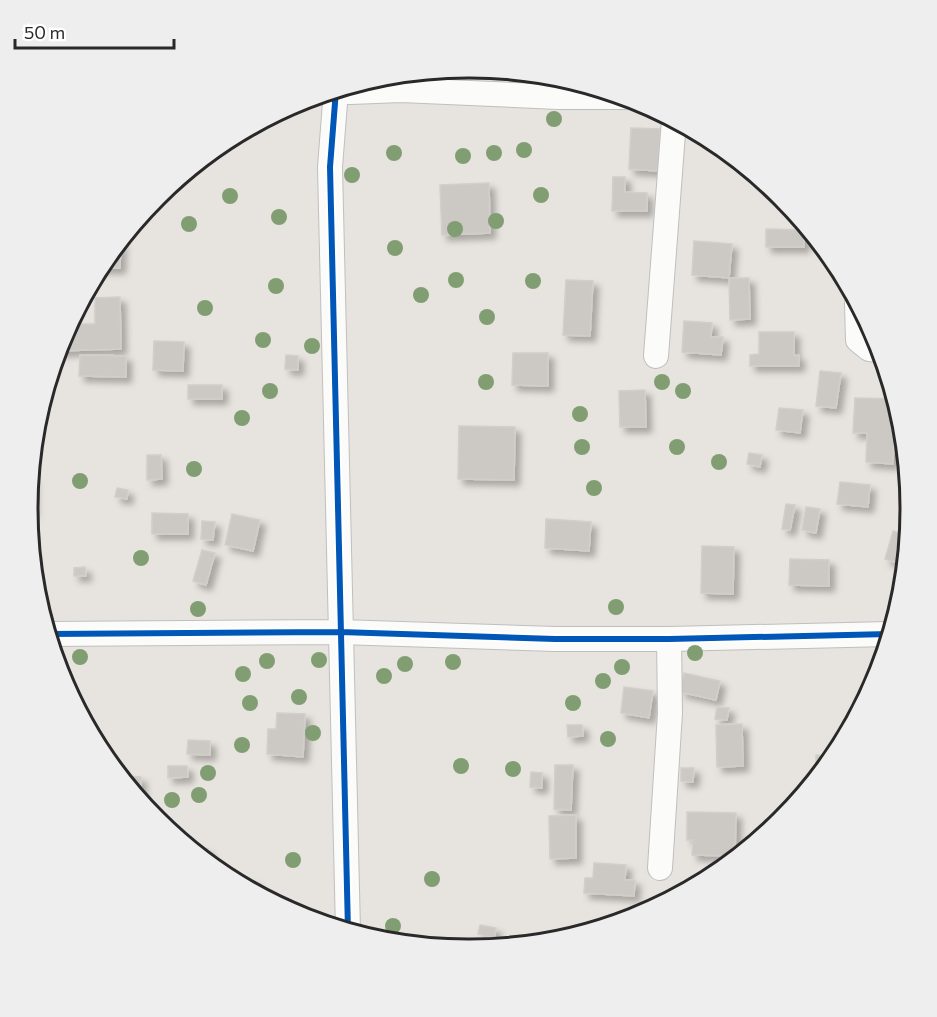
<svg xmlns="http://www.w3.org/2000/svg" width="937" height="1017" viewBox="0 0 937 1017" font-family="Commissioner,sans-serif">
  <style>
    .building { fill: #ccc9c5; stroke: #d2ceca; stroke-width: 1.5; filter: url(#shadow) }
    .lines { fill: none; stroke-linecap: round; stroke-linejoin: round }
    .minor-casing { stroke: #c0bfc0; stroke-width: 26 }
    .minor { stroke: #fbfbfa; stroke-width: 24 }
    .cycleway-casing { stroke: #fff; stroke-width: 10 }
    .cycleway { stroke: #0057b8; stroke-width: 6 }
    .tree { fill: #819e72 }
    .rim { fill: none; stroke: #292929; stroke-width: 3 }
  </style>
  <defs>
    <filter id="shadow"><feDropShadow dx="5.5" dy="5.5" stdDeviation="3" flood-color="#0004"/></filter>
  </defs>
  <rect width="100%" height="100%" fill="#e7e3de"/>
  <!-- building -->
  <path class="building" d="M631,128L660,129L658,171L629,169Z
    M613,177H625V192L647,193V211H612Z
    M489,183L490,233L442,235L440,185Z
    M766,229L804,230V247H766Z
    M121,240L120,268H100L102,263Z
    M694,241L732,244L729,278L692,275Z
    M729,278H749L750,319L730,320Z
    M566,280L593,281L590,336L563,335Z
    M120,297L121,349L57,351L69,324H95V298Z
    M684,321L712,323L711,337H723L721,355L682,352Z
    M759,332H794V356L799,355V366H750V355L759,354Z
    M154,341L184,342L183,371L153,370Z
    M513,353H548V386L512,385Z
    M80,355L126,356V377L79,376Z
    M286,355L298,356V370L285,369Z
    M820,371L841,373L836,408L816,406Z
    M188,385H222V399H188Z
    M645,390L646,427H620L619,391Z
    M855,398L895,399L893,464L866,462L867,433H853Z
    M779,408L803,410L800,433L776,430Z
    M459,426L515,427L514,480L458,479Z
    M749,453L762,455L760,467L747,464Z
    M147,455H161L162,479L147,480Z
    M30,477H32V511H27Z
    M840,482L870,485L868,507L837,504Z
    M117,488L128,490L127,499L115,497Z
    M786,504L795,505L790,530L782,529Z
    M806,507L820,509L816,533L802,530Z
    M152,513L188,514V534H152Z
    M232,514L260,520L253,551L225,545Z
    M546,519L591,522L589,551L545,548Z
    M202,521L215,522L213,540L201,539Z
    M908,527L904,565L885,559L893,531L906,535Z
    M702,546L734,547L733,594L701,593Z
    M202,550L215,553L206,585L193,581Z
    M790,559L829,560V586L789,585Z
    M85,567L86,576H74V568Z
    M684,673L720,681L716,700L680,692Z
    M624,687L653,691L649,718L621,713Z
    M717,707L729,708L727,720L715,719Z
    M277,713L305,714L303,757L267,754L268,729H276Z
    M742,724L743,766L717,767L716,725Z
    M567,725H582L583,736L568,737Z
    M188,740L210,741V755L187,754Z
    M816,755L826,756V766L816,778Z
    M555,765H573L571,810L554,809Z
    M168,766H187L188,777L168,778Z
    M681,768H694L693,782L681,781Z
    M531,772L542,773V788L530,787Z
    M125,776L141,777L140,801L125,782Z
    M687,812L736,813L735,856L692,855L693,840H687Z
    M576,815V858L550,859L549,816Z
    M196,848L208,849L207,862L195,853Z
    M594,863L626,865L625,880H635L634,896L584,893L585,878H593Z
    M230,879L255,881V892Z
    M480,925L496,928L494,938L478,934Z"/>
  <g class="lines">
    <!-- minor casing -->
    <g class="minor-casing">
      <path id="minor" d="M336,90L330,167L348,931
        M325,93L401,90L558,97H624
        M857,304L858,340L869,349L880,350
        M656,356L674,120
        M47,634L340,632L555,639H669L889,634
        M660,868L670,713L669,639"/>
    </g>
    <!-- minor -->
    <use href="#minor" class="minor"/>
    <!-- cycleway casing -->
    <g class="cycleway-casing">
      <path id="cycleway" d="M336,90L330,167L348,931
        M47,634L340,632L555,639H669L889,634"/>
    </g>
    <!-- cycleway -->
    <use href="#cycleway" class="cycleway"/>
  </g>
  <!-- trees -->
  <g class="tree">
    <circle cx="554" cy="119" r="8"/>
    <circle cx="524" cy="150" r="8"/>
    <circle cx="394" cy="153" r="8"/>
    <circle cx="494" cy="153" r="8"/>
    <circle cx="463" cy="156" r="8"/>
    <circle cx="352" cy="175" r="8"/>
    <circle cx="541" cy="195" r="8"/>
    <circle cx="230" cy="196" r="8"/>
    <circle cx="279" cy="217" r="8"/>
    <circle cx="496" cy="221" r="8"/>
    <circle cx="189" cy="224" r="8"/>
    <circle cx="455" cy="229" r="8"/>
    <circle cx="395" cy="248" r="8"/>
    <circle cx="456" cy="280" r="8"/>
    <circle cx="533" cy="281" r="8"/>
    <circle cx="276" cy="286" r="8"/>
    <circle cx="421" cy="295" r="8"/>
    <circle cx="205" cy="308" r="8"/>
    <circle cx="487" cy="317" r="8"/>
    <circle cx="263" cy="340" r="8"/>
    <circle cx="312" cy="346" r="8"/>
    <circle cx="486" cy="382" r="8"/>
    <circle cx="662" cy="382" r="8"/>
    <circle cx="270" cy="391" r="8"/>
    <circle cx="683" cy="391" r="8"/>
    <circle cx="580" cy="414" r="8"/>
    <circle cx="242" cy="418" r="8"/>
    <circle cx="582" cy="447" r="8"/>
    <circle cx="677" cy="447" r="8"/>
    <circle cx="719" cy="462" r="8"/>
    <circle cx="194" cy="469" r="8"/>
    <circle cx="80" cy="481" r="8"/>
    <circle cx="594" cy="488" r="8"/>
    <circle cx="141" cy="558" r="8"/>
    <circle cx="616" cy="607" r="8"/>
    <circle cx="198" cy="609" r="8"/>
    <circle cx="695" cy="653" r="8"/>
    <circle cx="80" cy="657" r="8"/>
    <circle cx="319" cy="660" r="8"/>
    <circle cx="267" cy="661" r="8"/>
    <circle cx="453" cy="662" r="8"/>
    <circle cx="405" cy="664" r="8"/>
    <circle cx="622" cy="667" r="8"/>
    <circle cx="243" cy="674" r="8"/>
    <circle cx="384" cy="676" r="8"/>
    <circle cx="603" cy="681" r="8"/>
    <circle cx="299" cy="697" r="8"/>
    <circle cx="250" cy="703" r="8"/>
    <circle cx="573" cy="703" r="8"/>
    <circle cx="313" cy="733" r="8"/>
    <circle cx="608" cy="739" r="8"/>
    <circle cx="242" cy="745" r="8"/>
    <circle cx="461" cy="766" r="8"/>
    <circle cx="513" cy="769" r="8"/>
    <circle cx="208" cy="773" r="8"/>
    <circle cx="199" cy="795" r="8"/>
    <circle cx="172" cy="800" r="8"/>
    <circle cx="293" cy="860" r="8"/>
    <circle cx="432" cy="879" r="8"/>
    <circle cx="393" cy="926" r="8"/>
  </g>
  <!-- crop -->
  <path d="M0 0H937V1017H0ZM468 78H470A430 430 0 0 1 900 508V509A430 430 0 0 1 470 939H468A430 430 0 0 1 38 509V508A430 430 0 0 1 468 78Z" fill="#eee" fill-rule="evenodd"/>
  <path class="rim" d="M468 78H470A430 430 0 0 1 900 508V509A430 430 0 0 1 470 939H468A430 430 0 0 1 38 509V508A430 430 0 0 1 468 78Z"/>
  <!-- scale -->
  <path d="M15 39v9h159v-9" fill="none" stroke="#292929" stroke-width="3"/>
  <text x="24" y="39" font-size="18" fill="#292929" stroke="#ffffff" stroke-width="4.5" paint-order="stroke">50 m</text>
</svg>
